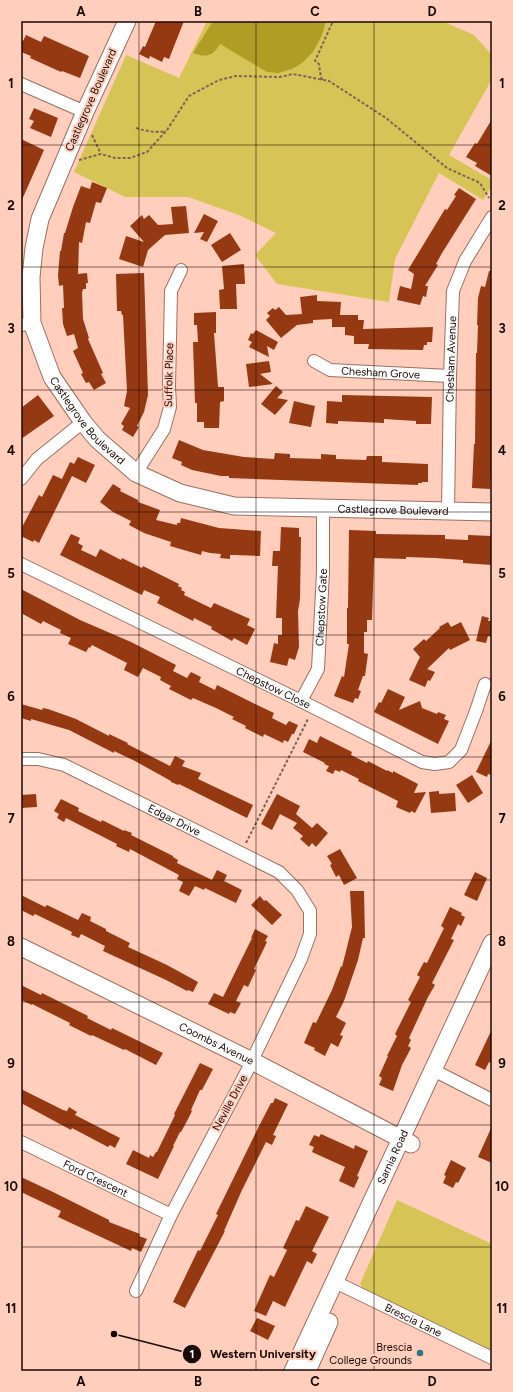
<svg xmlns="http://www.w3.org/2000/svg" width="513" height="1392" viewBox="0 0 513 1392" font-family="Figtree,sans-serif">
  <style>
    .green { fill: #d6c556 }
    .forest { fill: #af9d25 }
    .building { fill: #953913 }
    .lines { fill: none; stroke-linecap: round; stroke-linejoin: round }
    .street-casing { stroke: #9b7060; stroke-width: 14 }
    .secondary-casing { stroke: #9b7060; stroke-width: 19 }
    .path { stroke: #816258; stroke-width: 2; stroke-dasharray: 3 2; stroke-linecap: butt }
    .street { stroke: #fff; stroke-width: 12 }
    .secondary { stroke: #fff; stroke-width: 17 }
    .grid { fill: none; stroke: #190905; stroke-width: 1; stroke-opacity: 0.55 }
    .poi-dot { fill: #317285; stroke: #ffcebd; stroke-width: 1.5 }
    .labels { text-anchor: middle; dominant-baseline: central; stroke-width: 4; stroke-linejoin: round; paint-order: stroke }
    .street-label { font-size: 11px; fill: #190905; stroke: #ffcebd }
    .poi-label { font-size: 11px; fill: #190905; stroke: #ffcebd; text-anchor: end }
    .leader { fill: none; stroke: #190905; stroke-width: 1.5 }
    .callout-dot { fill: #190905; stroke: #ffcebd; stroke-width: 1.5 }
    .mark-label { font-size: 12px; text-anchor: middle; font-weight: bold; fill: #fff }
    .callout-label { font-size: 12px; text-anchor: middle; font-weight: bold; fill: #190905; stroke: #ffcebd; stroke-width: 4; stroke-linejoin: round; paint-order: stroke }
    .neatline { fill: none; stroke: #190905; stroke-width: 1.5 }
    .grid-label { font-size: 13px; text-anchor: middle; font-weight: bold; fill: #190905 }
  </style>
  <rect width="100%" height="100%" fill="#ffcebd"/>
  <!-- green -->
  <path class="green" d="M207,21H442L474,35L492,55V79L449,155L492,180V186L483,200L439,173L395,259L389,302L277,284L255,255L276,233L239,215L188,197H125L74,172L126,55L179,78Z
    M397,1200L492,1244V1352L363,1288L360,1284Z"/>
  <!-- forest -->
  <path class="forest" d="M213,21H326L322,35L313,52L302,63L292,69L278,73L267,72L220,44C213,56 207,58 193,53Z"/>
  <!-- building -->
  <path class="building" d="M156,21H184L169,59L164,57L162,62L150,56L149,59L139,54L143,46L145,47Z
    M26,35L41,42L44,36L89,56L80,78L62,71L61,72L30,58L31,56L21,52V40L23,41Z
    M34,108L58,118L51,137L30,128L34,121L29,119Z
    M492,119V176L475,166L477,163L466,157L475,143L477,144Z
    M21,139L44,150L21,202Z
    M92,182L107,188L101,203L96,202L90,223L86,222L82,243L79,242L78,274L87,273L88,283H86V289H83L82,293L83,319L89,338L88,339L103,373L101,374L106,383L94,390L89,382L86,383L81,374L83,373L73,351L78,348L74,334L67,336L63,324L62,308H64L63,285L59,286L58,275L60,251H61L64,233H65L73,207L81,186L90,189Z
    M459,188L476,199L442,253L436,264L438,265L425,286H428L426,297L423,296L420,305L397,300L400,286L411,289L414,274L408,270L445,209L447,210L456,196L454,195Z
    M186,206L189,233L165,235L148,250L143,267L119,259L126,236L144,242L130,226L142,215L144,219L149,215L158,225L173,224L171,207Z
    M204,214L218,221L207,242L200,239L204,232L194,233Z
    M230,233L241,250L222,262L211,245Z
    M244,264L245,284H236L237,309H220L219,290L224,289L222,266Z
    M489,271H492V458L490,489L472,488L474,444H475L476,353H477L478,325H477L478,298L481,286L485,287Z
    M144,273L148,395L144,412L137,426L139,427L133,437L122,430L124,426L121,424L130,408L124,406L127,391L123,315H122L121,311H117L116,274Z
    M317,295V301L341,302L340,315H358V320H364L363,329L433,327L432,342H427V345H424L423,350L368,349L369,344H354V336L345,335V327H332V319L313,320V323L297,325L281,338L266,320L270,316L267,313L273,308L275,310L279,307L286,315L302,314L300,297Z
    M216,312V333H214L218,387H224V401L220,402L219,428H204V422H197V403H195L193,342H198L197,325H194V313Z
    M256,330L278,342L274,350L267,346L269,357L249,347L252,342L248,340L251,333L253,334Z
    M269,361L271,372L260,374L273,384L249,387L246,364Z
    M276,386L283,392L277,398L288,400L275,415L261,404Z
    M38,395L54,416L21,439V408Z
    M342,395L432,397L431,424H416V421L384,419V423L338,421V424L326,423L327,401L342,402Z
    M294,401L315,406L311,427L289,423Z
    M179,440L203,450L244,457L274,459L275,453L290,454V458L321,459V454L336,455V459L366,460L367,456H382V462L428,464V482H422V483H418V485L229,478V476H221L192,470L181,465L182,462L172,458Z
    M78,457L95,465L86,483L72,476L39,543L34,540L33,542L21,536V529L39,495L42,497L53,475L62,479L70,462L74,464Z
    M113,484L121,489L120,491L138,500V502L160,510L156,520L177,525V523H180L181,518L219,528L261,531L260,556L235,555H230V559L220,558L221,554L210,553L202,551L201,555L170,546L171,542L144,533L129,525L131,521L113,512L100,502Z
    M281,527L299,528V537H301L300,599L298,611L299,647L295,660L289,658L287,666L270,662L274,643L278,644V635H282V618H276L278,566H272L273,551H280Z
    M349,530L376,531V534L445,535V539L468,540V535L492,536V565L463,563V560L435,558L406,557V559L374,558L372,620H367V632H364V653L368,654L365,676H363L358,690L361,691L358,699L355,698L353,703L334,696L342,676L344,677L349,644H347V608H348Z
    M71,534L80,538L78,543L83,546L81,550L96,557L100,549L121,560L122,558L142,568L143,566L179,584L178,586L182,588L181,590L185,592L184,595L211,608L214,603L250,619L247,625L255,629L247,645L234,638L232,641L211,629L212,627L194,618L193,621L157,603L160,597L144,590L142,595L60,555Z
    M21,589L80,620L131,642L176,665L173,671L187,678L191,672L201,677L199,682L215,690L217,685L255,704L274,713L272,718L286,725L289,721L298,725L294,734H292L288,742L284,740L283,743L264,734L263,737L245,728L246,726L232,719L234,717L216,708L193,698L191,700L169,689L171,686L160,680L161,677L143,668L138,677L124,670L127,663L92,645L90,648L89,647L86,652L68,644L71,638L60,633L61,630L43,621L41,624L21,613Z
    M482,616L489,618L488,621H492V637L488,636L486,643L476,641Z
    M448,622L451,627L461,622L470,640L450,650L449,648L427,669L435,672L430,681L428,680L425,687L409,680L420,657L413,649L424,639L426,641L440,628L439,627Z
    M388,689L405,697L399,710L420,701L422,708L437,714L438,712L446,715L444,719L449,721L438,744L374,712L379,702L381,703Z
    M21,704L42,710L43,708L48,709L76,719L109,736V734L128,743L127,744L170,766L175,756L185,761L182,766L201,773L198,779L253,805L247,818L179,784L178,785L171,782V781L135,761L114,751V753L69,730L31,719V721L21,718Z
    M320,736L352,752L351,755L367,763L368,761L387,771V770L393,773V771L418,784L414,793L426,792L415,813L411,811L410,813L396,807L398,801L358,781L359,779L341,770L340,772L335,770L333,774L326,771L329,766L324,764L325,763L303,752L309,739L317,743Z
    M492,739V775L488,774L487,777L476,772Z
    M472,775L483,793L468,803L456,785Z
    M439,791V794L455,793L456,811L431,813L429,792Z
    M36,794L37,807L21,808V795Z
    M277,794L300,806L296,814L312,828L317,823L328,833L316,847L312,843L309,847L300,839L303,836L293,828L297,823L280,814L272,830L261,824Z
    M61,799L79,808L78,811L101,822L102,820L124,831V830L132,833L131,835L173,856V857L178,860L177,863L212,880L217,870L227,875L224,881L242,890L236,903L205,888L204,890L195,886L189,896L179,891L183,882L177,879L179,875L130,849L129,852L116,846L117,844L66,818L64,822L57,818L59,814L54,811Z
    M340,849L357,878L344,885L339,875L336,877L330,865L332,864L327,856Z
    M475,872L487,878L477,901L464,895Z
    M350,891H364L365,938H363L358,960L344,1001L336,1017L346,1023L340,1035L343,1036L338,1047L331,1043L325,1056L314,1050L315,1048L304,1043L313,1022L316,1023L332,990L341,966L342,967L352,927Z
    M21,895L45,907L47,905L78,920L82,913L91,917L90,921L106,929V931L130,943L128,947L167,965L198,982L193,992L188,990L187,991L166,980L103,951L105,946L81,934L79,938L71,935L72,932L35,914L33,916L21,910Z
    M260,896L264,901L266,900L282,915L272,925L251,905Z
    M450,907L462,913L461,915L465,917L461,926L458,924L451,939L454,940L432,983L435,985L428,997L409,1038L411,1040L408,1046L411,1048L402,1065L393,1091L379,1085L382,1078L379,1076L388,1056H387L397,1036L395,1034L411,1002L408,1000L420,977L417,975L424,962L427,963L444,928L441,926Z
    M255,929L268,936L265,941L267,942L254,969L256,970L248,987L244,985L236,1001L241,1003L235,1014L230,1012L229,1014L208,1004L214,993L223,997L252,938H251Z
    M21,985L41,995L42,993L88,1016L87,1018L111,1030L112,1028L163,1053L156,1065L125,1049L124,1050L92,1035L91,1036L69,1025L70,1023L32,1004V1005L21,1000Z
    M492,1029V1063L489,1062L485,1070L475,1065Z
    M200,1063L213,1069L202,1090H200L191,1110L192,1111L187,1121L181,1132H180L173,1146H174L158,1179L126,1164L133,1150L149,1158L150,1155L153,1157L156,1152H157L175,1115L174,1114Z
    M21,1089L63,1110L67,1111L69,1107L77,1112L75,1115L120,1138L115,1148L110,1145L108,1147L72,1128L71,1130L21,1103Z
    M275,1098L288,1104L273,1135L276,1136L272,1145L266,1142L242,1190L224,1231H225L185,1308L173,1302L198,1250L200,1251L218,1215L216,1214L259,1126L271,1103H273Z
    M492,1126V1163L478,1157Z
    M321,1134L354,1149L355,1145L368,1151L357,1176L359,1177L354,1188L339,1181L345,1167L312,1152L314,1147L309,1145L314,1135L319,1137Z
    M451,1160L466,1168L458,1183L456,1182L453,1188L443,1183L446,1176L444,1175Z
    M21,1177L53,1192L109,1220V1222L140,1234L139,1236L147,1239L141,1252L132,1248L131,1251L58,1217L61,1211L21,1192Z
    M306,1206L329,1217L312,1251L317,1254L312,1264L307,1261L285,1307L273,1301L266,1316L254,1311L270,1275L274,1277L287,1250L283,1248L296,1220L299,1221Z
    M257,1318L275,1326L268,1340L250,1331Z"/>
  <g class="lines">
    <!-- street casing -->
    <g class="street-casing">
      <g id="street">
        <path d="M21,84L85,112"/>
        <path d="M21,325L32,323"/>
        <path id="s1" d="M314,361L330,370L450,376"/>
        <path d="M136,473L164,429L170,407L169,386L171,291L181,270"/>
        <path d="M21,479L37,459L83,422"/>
        <path id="s2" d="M448,512L450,376L453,291L465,261L492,217"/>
        <path id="s3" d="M21,564L301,701L422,762L435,764L449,762L461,750L476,711L485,684"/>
        <path id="s4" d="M301,701L318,669L323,572V509"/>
        <path id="s5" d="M21,759H38L64,765L279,872L297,890L310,911V934L301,959L246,1073L171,1215L136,1291"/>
        <path d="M433,1070L492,1100"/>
        <path id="s6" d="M21,1142L171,1215"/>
        <path id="s7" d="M335,1282L492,1358"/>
      </g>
    </g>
    <!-- secondary casing -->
    <g class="secondary-casing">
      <g id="secondary">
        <path id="s8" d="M127,21L85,112L40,219L34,248L31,277L32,323L52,377L83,422L97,439L136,473L180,493L234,506L492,512"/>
        <path id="s9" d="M21,947L252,1061L411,1144"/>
        <path id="s10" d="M293,1371L492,943"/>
        <path d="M307,1371L329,1322"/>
      </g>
    </g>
    <!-- path -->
    <path class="path" d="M322,80L320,72L319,64L315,61L333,21
      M136,128C146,131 155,133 166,131
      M92,135L101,154
      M79,160L101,154L115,158H130L147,152L167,130L189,96L219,80L236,76L280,77L293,74L329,81L386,118L447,168L480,183L489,198
      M246,843L308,719"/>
    <!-- street -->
    <use href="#street" class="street"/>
    <!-- secondary -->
    <use href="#secondary" class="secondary"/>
  </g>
  <!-- grid -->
  <path class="grid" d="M139,21V1371M256,21V1371M374,21V1371M21,145H492M21,267H492M21,390H492M21,512H492M21,635H492M21,757H492M21,880H492M21,1002H492M21,1125H492M21,1247H492"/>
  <!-- markers -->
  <circle class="poi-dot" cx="420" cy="1353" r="4"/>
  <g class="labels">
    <!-- street labels -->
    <g class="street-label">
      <text transform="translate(91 100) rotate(-66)">Castlegrove Boulevard</text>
      <text stroke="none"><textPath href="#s2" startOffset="153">Chesham Avenue</textPath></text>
      <text stroke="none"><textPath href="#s1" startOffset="69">Chesham Grove</textPath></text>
      <text transform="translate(169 375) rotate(-89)">Suffolk Place</text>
      <text stroke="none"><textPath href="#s8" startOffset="435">Castlegrove Boulevard</textPath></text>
      <text stroke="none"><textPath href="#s8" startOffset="770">Castlegrove Boulevard</textPath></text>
      <text stroke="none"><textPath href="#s4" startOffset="98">Chepstow Gate</textPath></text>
      <text stroke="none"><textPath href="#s3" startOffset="281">Chepstow Close</textPath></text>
      <text stroke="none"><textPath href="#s5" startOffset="167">Edgar Drive</textPath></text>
      <text stroke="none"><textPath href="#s9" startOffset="218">Coombs Avenue</textPath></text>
      <text transform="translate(230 1103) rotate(-62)">Neville Drive</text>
      <text stroke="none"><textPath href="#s10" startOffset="236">Sarnia Road</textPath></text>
      <text stroke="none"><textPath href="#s6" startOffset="83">Ford Crescent</textPath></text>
      <text stroke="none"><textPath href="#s7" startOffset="87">Brescia Lane</textPath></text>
    </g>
    <!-- poi labels -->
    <g class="poi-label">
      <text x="412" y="1347">Brescia<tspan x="412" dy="13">College Grounds</tspan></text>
    </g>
  </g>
  <!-- callouts -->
  <path class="leader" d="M114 1334L192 1354"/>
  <g class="callout-dot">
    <circle cx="114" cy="1334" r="4"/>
    <circle cx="192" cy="1354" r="10"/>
  </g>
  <g class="mark-label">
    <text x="192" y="1358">1</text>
  </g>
  <g class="callout-label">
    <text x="263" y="1358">Western University</text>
  </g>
  <!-- border -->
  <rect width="513" height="1392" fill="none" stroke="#ffcebd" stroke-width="44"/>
  <rect x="22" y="22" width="469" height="1348" class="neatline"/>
  <g class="grid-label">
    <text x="81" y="16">A</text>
    <text x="198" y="16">B</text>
    <text x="315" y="16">C</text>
    <text x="432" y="16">D</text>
    <text x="11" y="88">1</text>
    <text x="502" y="88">1</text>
    <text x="11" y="210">2</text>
    <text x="502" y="210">2</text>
    <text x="11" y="333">3</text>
    <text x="502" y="333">3</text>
    <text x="11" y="455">4</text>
    <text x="502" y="455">4</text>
    <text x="11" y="578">5</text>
    <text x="502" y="578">5</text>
    <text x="11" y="701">6</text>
    <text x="502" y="701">6</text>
    <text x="11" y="823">7</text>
    <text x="502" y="823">7</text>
    <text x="11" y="946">8</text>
    <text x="502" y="946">8</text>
    <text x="11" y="1068">9</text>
    <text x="502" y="1068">9</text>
    <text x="11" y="1191">10</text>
    <text x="502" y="1191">10</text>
    <text x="11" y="1313">11</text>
    <text x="502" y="1313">11</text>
    <text x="81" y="1386">A</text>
    <text x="198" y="1386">B</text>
    <text x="315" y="1386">C</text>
    <text x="432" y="1386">D</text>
  </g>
</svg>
